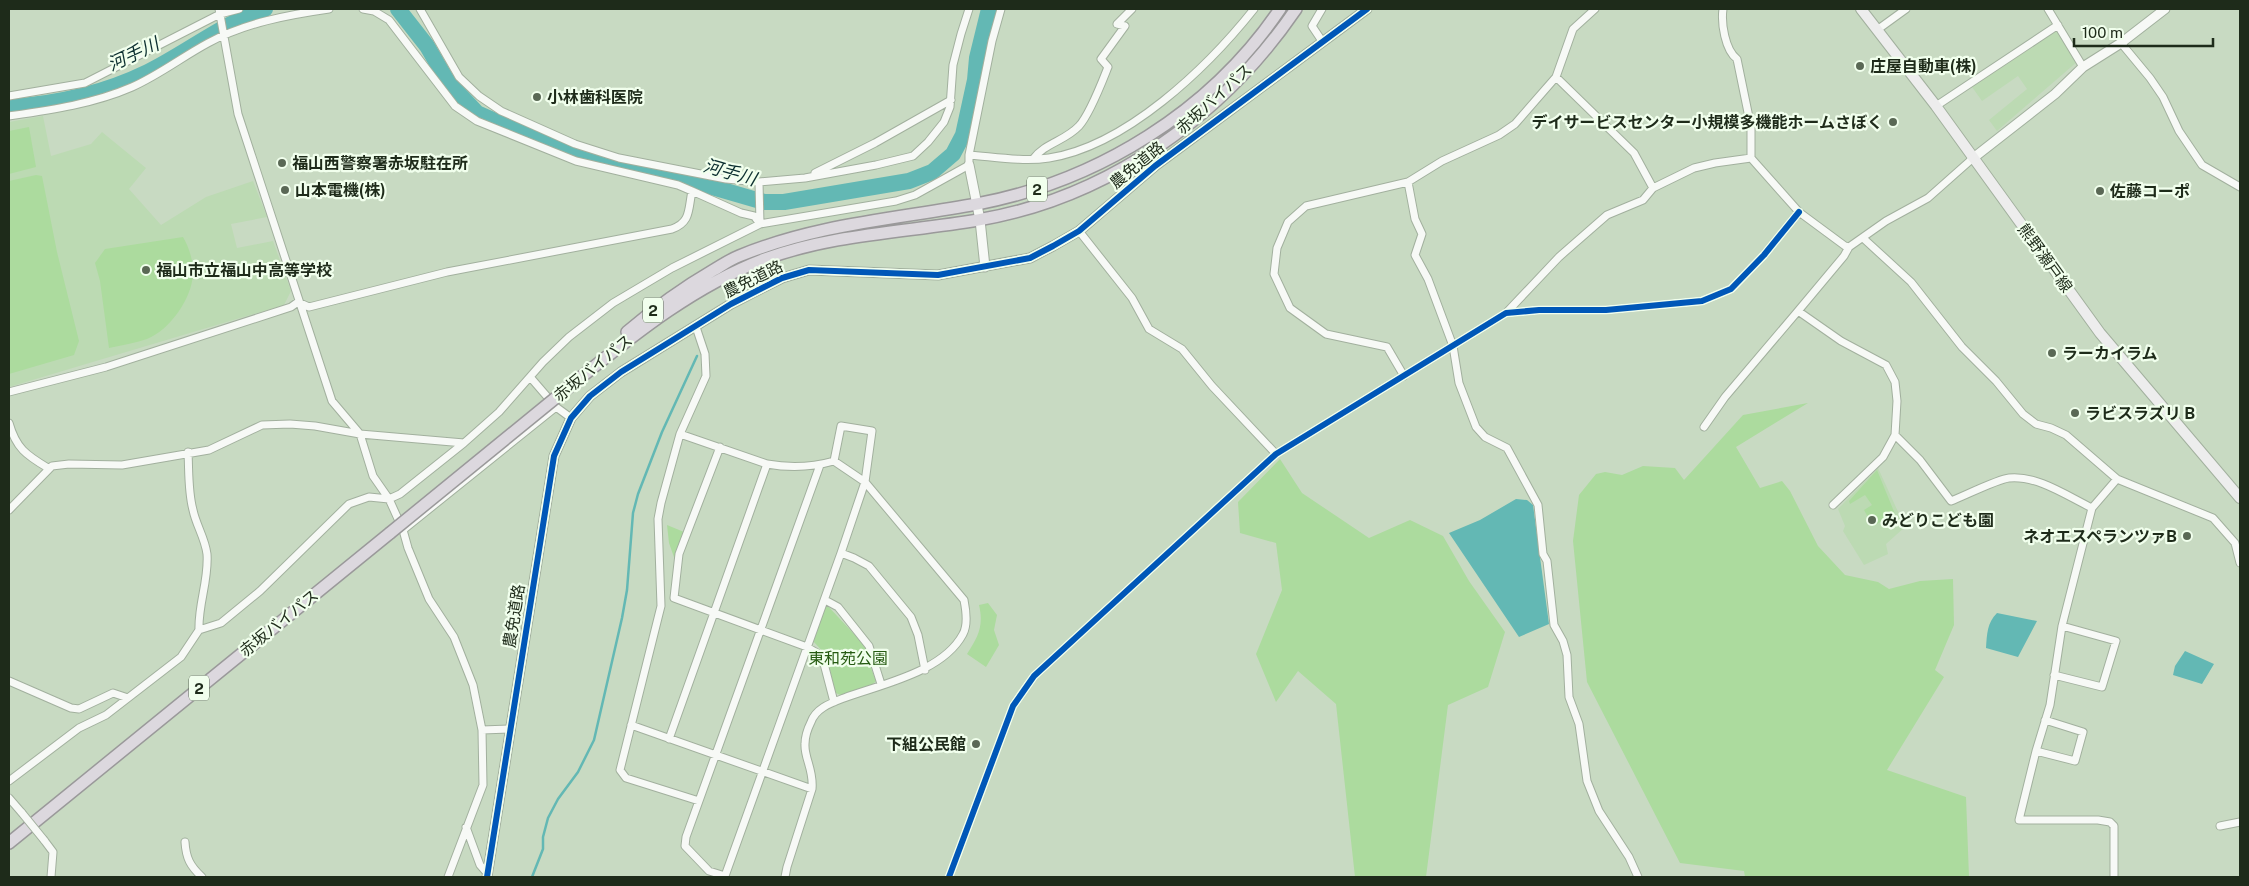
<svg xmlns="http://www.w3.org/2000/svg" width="2249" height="886" viewBox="0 0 2249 886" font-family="'Public Sans','Noto Sans JP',sans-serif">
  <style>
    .built { fill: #bcdab3 }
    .green { fill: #acdb9e }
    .water { fill: #63b8b4 }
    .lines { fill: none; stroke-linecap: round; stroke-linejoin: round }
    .stream { stroke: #63b8b4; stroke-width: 2.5 }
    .river { stroke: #63b8b4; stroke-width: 16 }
    .minor-casing { stroke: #a2b09e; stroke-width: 9 }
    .tertiary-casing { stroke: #a2b09e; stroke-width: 11 }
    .secondary-casing { stroke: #a2b09e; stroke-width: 12 }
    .trunk-casing { stroke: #9a999a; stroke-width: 14 }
    .minor { stroke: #f7f9f6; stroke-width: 7 }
    .tertiary { stroke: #f7f9f6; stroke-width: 9 }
    .secondary { stroke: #ededed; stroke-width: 10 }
    .trunk { stroke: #dcd8de; stroke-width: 11 }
    .minor-bridge-casing { stroke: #a2b09e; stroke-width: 9; stroke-linecap: butt }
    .trunk-bridge-casing { stroke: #9a999a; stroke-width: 14; stroke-linecap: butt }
    .minor-bridge { stroke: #f7f9f6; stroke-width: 7 }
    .trunk-bridge { stroke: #dcd8de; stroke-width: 11 }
    .cycleway-casing { stroke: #f1ffed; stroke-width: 9 }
    .cycleway { stroke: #0057b8; stroke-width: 6 }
    .poi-dot { fill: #5a6855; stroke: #f1ffed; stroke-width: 2 }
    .labels { text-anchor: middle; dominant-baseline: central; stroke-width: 4.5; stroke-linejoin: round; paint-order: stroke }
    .shield { fill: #f1ffed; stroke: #5d6b59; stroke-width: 1 }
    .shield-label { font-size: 15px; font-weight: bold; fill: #1e2b1a }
    .poi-label { font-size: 16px; font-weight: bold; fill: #1e2b1a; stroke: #f1ffed; text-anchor: start }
    .street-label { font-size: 16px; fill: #1e2b1a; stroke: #f1ffed }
    .park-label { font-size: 16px; fill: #265b12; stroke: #f1ffed }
    .water-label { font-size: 18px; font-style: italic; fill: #0c2f30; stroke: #f1ffed }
  </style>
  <rect width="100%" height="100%" fill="#c8dac2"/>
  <!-- built -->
  <path class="built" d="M2058,30L2078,61L1997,131L1989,120L2027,89L2018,76L1982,101L1972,87Z
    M43,116L51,156L91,144L102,132L146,168L129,189L161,225L206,197L253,181L267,217L231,224L237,248L273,241L291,291L284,305L9,387V122Z
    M1878,468L1905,527L1886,544L1888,554L1864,565L1843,531L1845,526L1838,509Z"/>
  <!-- green -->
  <path class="green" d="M29,127L36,167L9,174V131Z
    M36,175L42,176L57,252L79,341L74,355L9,374V181Z
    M183,237C189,247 194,263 193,274C192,298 170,330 147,339C135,343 122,345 109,348L100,281L95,263L105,249Z
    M1808,403L1736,447L1760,488L1782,481L1790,491L1818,546L1845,575L1878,582L1889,589L1920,581L1953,579L1954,625L1935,670L1944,677L1887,770L1966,797L1969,877H1745L1744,871L1680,863L1587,682L1573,541L1579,495L1596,474L1605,472L1622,475L1643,466L1675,468L1684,480L1743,415Z
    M1280,459L1302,493L1369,538L1410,520L1443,536L1469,581L1505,632L1488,687L1448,705L1426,877H1355L1336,704L1298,671L1276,702L1256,654L1282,590L1276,543L1240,533L1238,502Z
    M1877,470L1895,514L1873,526L1864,510L1872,505L1865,495L1850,504L1849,501Z
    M667,525L684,532L675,560L669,543Z
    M988,603L997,615L994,630L999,645L986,667L967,654C978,637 984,626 979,605Z
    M826,604L867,648L868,660L876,681L872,685L842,696L836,693L826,655L813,641Z"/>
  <!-- water -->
  <path class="water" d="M1516,499L1527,500L1533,505L1549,624L1519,637L1449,533L1480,520Z
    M1997,613L2037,621L2018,657L1986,648C1987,634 1987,623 1997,613Z
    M2185,651L2214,664L2202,684L2173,675L2175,666Z"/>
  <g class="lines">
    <!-- stream -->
    <path class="stream" d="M532,877L543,849V837L548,818L558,799L578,772L594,740L622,618L627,590L633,513L638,494L662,432L697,356"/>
    <!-- river -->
    <path class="river" d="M398,9L427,46L448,82L477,113L518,131L607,162L695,182L764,202H784L909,181L932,172L953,154L963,135L975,80L977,58L989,9
      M9,107C56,104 105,93 148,72C188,52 222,24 265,9"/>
    <!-- minor casing -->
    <g class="minor-casing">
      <path id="minor" d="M219,9L238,114L332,401L360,434L373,476L389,499L403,530L408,548L429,599L454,637L473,685L482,730L483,785L448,877
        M363,9L374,11L389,20L455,106L477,121L576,161L678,185L692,191
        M420,9L459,77L479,96L501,111L575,144L619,158L726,179L759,182L805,178L876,165L913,156L928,142L944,122L950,107L953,65L961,34L969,9
        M1322,9L1312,26L1322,41
        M1723,9C1721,23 1725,50 1737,59L1751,127V158L1799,212L1845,246L1849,247L1886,221L1928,198L1972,159
        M2048,9L2083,67
        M1877,30L1906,9
        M2121,43L2150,78L2163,97L2179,131L2202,165L2240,187
        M1556,77L1634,153L1653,188
        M9,96L85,83L220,14L239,9
        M1936,106L2058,25
        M9,116C50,110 93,104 132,87C159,75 182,57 208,43C245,23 287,15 329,9
        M969,155C995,157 1023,162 1049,158C1126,146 1207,68 1254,9
        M1033,159C1045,143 1065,141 1079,126C1090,114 1102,82 1108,67L1101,59L1125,26L1117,24L1132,9
        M815,173L875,143L951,100
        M759,182L760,224
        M1408,182L1415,219L1422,234L1415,255L1428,279L1453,346L1459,383L1476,427L1485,437L1507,448L1538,505L1543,554L1547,561L1554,625L1563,641L1567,655L1569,697L1579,724L1587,781L1599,811L1629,857L1638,877
        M1079,231L1132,298L1149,329L1182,349L1212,386L1276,454
        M1863,238L1911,282L1962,347L1996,381L2023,414L2036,424L2051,428L2066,435L2117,479L2213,518L2235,543L2240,563
        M1849,247L1844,256L1798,311L1841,341L1886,365L1895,382L1897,401L1895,435
        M1506,313L1559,257L1607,215L1643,200L1653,188L1694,168L1715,163L1751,158
        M696,327L705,354L706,376L680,434L661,503L658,519L661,606L620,770L626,778L699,801
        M1404,376L1387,347L1326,334L1290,308L1274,274L1277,248L1288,222L1306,206L1408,182L1442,161L1499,135L1515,124L1556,77L1573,29L1595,9
        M531,378L556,407L571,418
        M9,392L106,367L291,307L298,302L309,307L447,272L672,229C691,222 688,210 692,191L741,213L754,216L760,224
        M9,423C16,448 26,455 48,468
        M1704,427L1725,397L1798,311
        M680,434L767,464C789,468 813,467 834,461L865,482L964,600C966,610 968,625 963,634C943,672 882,684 844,698C831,703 816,708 811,722C808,728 805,738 805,744C804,758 814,770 812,789L787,867L785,877
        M720,447L679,554L674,598L807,647L822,656L834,702
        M188,452C189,471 188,492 193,510C196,525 205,538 207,554C209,580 198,604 199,630
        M820,465L686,837L685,846L709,871L725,876L841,553L865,482L872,431L841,426L834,461
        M1833,505L1883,457L1895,435L1920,460L1951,501C1964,496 1998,479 2009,478C2037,475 2067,496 2092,508
        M9,510L52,466L69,464L122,465L209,450L262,425L290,424L315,426L360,434L464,443L499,412L543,362L569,337L613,303L672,268L760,224L896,201L915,195L969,165V155L992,41L1001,9
        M403,530L556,407
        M841,553L854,558L869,566L911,617L918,635L925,670
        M825,600L838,607L869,646L881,684
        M2054,675L2102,687L2116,641L2062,626
        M9,681L71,708L79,709L113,693L128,698
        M631,725L812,789
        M482,730L509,729
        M669,739L767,464
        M2036,751L2075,761L2083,732L2045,720
        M9,781L79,728L106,715L181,657L199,630L221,623L260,591L349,504L369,497L389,499L400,494L464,443
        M9,798L22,813
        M2220,826L2240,822
        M466,827L480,865L487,873
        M44,840L53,852L51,877
        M185,842C186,858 190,866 202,877
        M949,877L1013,706L1034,676L1276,454L1506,313L1539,310H1606L1702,301L1731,289L1764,255L1799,212
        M2114,877V826L2110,822L2098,820H2019L2036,751L2050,705L2062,626L2092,508L2117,479"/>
    </g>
    <!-- tertiary casing -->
    <g class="tertiary-casing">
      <path id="tertiary" d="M1972,159L2055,94L2083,67L2121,43L2165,9
        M969,165L980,220L985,267
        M487,877L554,456L571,418L590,396L621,372L731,304L782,278L809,270L938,275L1030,258L1053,246L1079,231L1155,166L1367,9"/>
    </g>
    <!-- secondary casing -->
    <g class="secondary-casing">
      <path id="secondary" d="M1861,9L1936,106L2100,333L2240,498"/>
    </g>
    <!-- trunk casing -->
    <g class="trunk-casing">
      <path id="trunk" d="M627,332C654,309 681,289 712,271C721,266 729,260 739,256C817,224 895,219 977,204C1098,181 1211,111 1280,9
        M580,378C637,332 696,285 765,259C833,234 908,232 978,220C1108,198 1223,116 1296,9
        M9,843L390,533"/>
    </g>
    <!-- minor -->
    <use href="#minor" class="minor"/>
    <!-- tertiary -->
    <use href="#tertiary" class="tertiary"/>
    <!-- secondary -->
    <use href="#secondary" class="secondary"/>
    <!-- trunk -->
    <use href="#trunk" class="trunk"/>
    <!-- minor-bridge casing -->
    <g class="minor-bridge-casing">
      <path id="minor-bridge" d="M22,813L44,840"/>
    </g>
    <!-- trunk-bridge casing -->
    <g class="trunk-bridge-casing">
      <path id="trunk-bridge" d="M390,533L580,378"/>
    </g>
    <!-- minor-bridge -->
    <use href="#minor-bridge" class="minor-bridge"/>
    <!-- trunk-bridge -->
    <use href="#trunk-bridge" class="trunk-bridge"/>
    <!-- cycleway casing -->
    <g class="cycleway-casing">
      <path id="cycleway" d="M487,877L554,456L571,418L590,396L621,372L731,304L782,278L809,270L938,275L1030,258L1053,246L1079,231L1155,166L1367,9
        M949,877L1013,706L1034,676L1276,454L1506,313L1539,310H1606L1702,301L1731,289L1764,255L1799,212"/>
    </g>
    <!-- cycleway -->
    <use href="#cycleway" class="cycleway"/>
  </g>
  <!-- markers -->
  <g class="poi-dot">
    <circle cx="1860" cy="66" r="5"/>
    <circle cx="537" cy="97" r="5"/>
    <circle cx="1893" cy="122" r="5"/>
    <circle cx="282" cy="163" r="5"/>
    <circle cx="285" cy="190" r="5"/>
    <circle cx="2100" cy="191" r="5"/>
    <circle cx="146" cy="270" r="5"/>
    <circle cx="2052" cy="353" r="5"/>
    <circle cx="2075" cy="413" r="5"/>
    <circle cx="1872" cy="520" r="5"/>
    <circle cx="2187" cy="536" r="5"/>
    <circle cx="976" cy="744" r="5"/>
  </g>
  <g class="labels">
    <!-- shield labels -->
    <g class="shield">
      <rect x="1027" y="176.5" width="20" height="25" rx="4"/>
      <rect x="643" y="297.5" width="20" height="25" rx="4"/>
      <rect x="189" y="675.5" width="20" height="25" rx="4"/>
    </g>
    <g class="shield-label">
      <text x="1037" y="189">2</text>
      <text x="653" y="310">2</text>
      <text x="199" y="688">2</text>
    </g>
    <!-- poi labels -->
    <g class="poi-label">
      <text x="1870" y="66">庄屋自動車(株)</text>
      <text x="547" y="97">小林歯科医院</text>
      <text x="1883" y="122" text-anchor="end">デイサービスセンター小規模多機能ホームさぼく</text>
      <text x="292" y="163">福山西警察署赤坂駐在所</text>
      <text x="295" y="190">山本電機(株)</text>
      <text x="2110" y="191">佐藤コーポ</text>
      <text x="156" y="270">福山市立福山中高等学校</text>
      <text x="2062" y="353">ラーカイラム</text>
      <text x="2085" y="413">ラビスラズリ B</text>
      <text x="1882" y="520">みどりこども園</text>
      <text x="2177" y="536" text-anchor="end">ネオエスペランツァB</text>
      <text x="966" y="744" text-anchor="end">下組公民館</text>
    </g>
    <!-- street labels -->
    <g class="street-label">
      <text transform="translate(1214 99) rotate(-42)">赤坂バイパス</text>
      <text transform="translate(1137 165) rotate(-39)">農免道路</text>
      <text transform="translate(2045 258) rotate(54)">熊野瀬戸線</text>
      <text transform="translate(753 279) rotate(-26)">農免道路</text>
      <text transform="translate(593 368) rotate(-39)">赤坂バイパス</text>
      <text transform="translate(514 616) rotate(-81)">農免道路</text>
      <text transform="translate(279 623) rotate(-39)">赤坂バイパス</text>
    </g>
    <!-- park labels -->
    <g class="park-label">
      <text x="848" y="658">東和苑公園</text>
    </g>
    <!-- water labels -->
    <g class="water-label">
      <text transform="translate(133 54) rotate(-25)">河手川</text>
      <text transform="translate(730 172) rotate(16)">河手川</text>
    </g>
  </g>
  <!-- border -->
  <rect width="2249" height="886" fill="none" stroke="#1e2b1a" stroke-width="20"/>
  <!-- scale -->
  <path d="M2074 38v8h139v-8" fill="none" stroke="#1e2b1a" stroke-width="2.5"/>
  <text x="2082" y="38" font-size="15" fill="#1e2b1a" stroke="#f1ffed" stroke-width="4" paint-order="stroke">100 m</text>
</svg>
